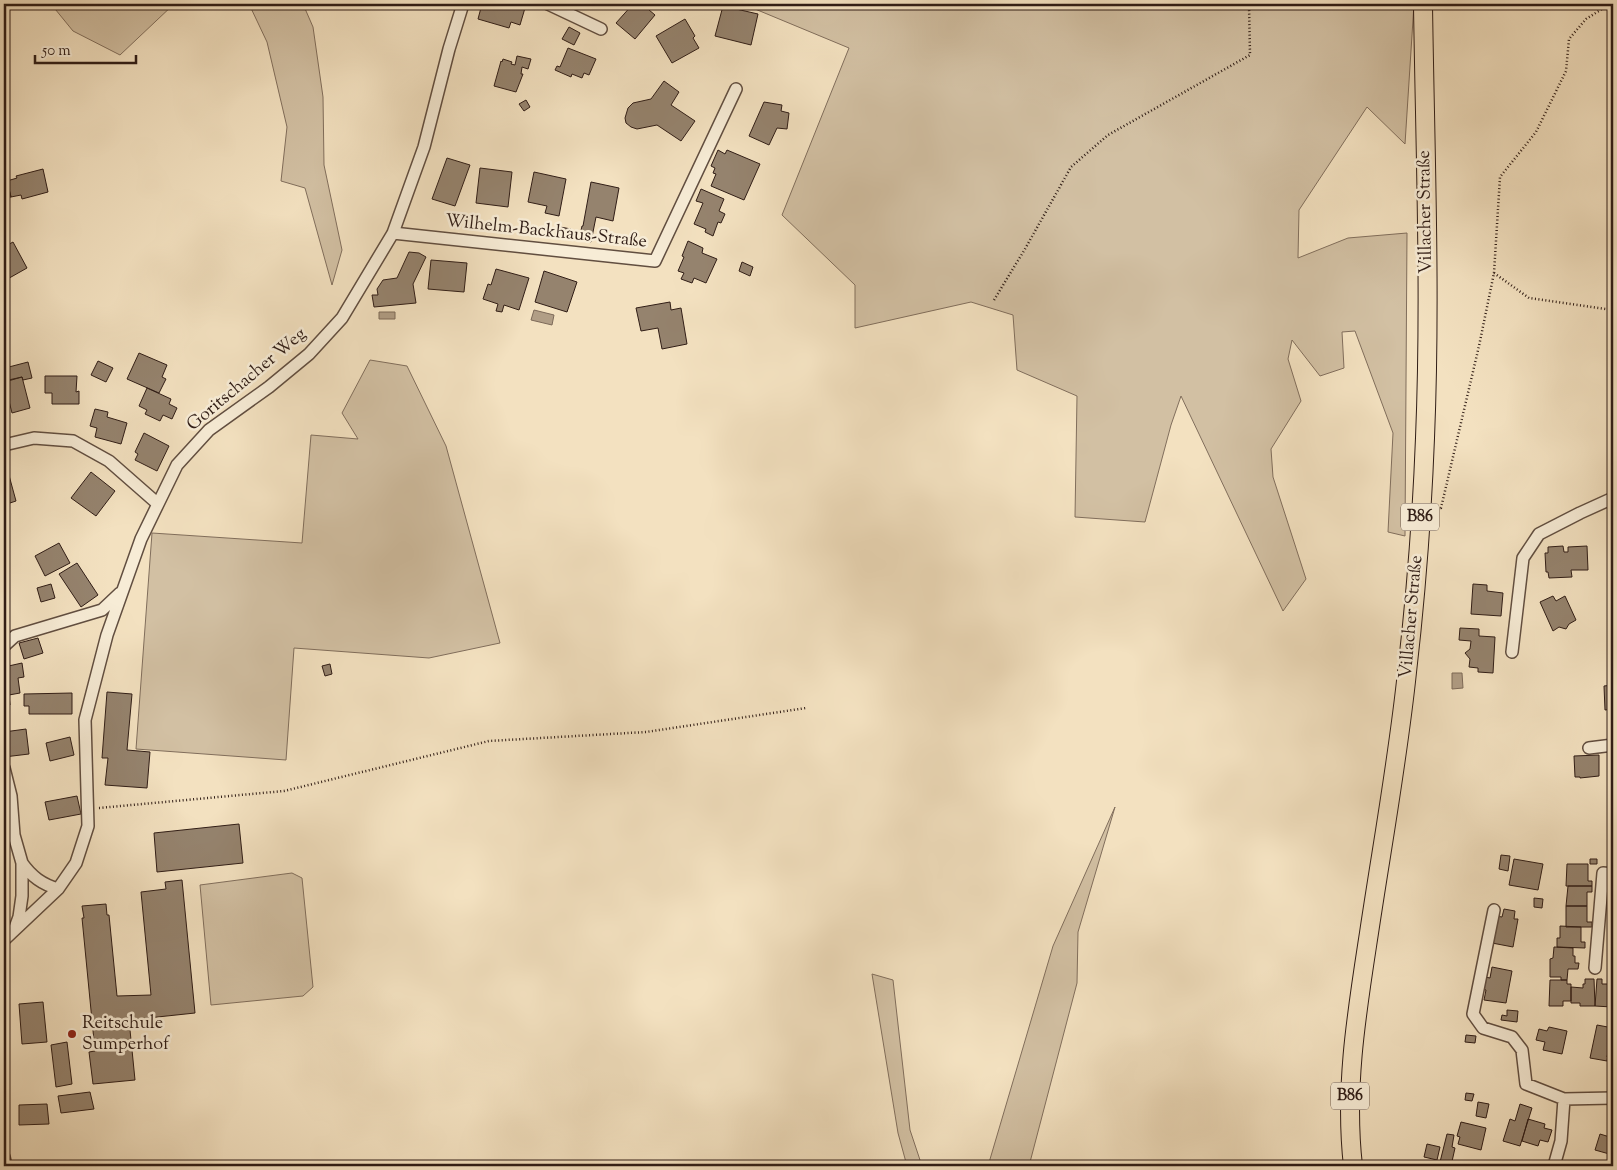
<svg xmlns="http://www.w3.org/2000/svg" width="1617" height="1170" viewBox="0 0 1617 1170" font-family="'Sorts Mill Goudy',serif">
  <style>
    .green { fill: #d2c0a3; stroke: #816e5c }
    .water { fill: #b19e86; stroke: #7d6a59 }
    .building { fill: #95836e; stroke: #301d16 }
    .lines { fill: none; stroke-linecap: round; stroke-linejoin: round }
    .minor-casing { stroke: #614e40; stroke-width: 14 }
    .primary-casing { stroke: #301d16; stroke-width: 20 }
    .path { stroke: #301d16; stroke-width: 2.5; stroke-dasharray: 1 2.5; stroke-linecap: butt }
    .minor { stroke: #f7ecd6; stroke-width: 11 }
    .primary { stroke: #f3e1c0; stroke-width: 18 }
    .poi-dot { fill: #8f2418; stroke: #f7ecd6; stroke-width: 2 }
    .labels { text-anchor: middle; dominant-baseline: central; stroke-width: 5; stroke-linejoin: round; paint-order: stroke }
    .shield { fill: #f7ecd6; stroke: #6c5b50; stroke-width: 1 }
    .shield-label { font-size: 16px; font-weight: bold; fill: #301d16 }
    .street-label { font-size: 18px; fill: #301d16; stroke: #f7ecd6 }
    .poi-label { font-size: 18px; fill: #301d16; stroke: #f7ecd6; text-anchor: start }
  </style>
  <rect width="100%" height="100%" fill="#f3e1c0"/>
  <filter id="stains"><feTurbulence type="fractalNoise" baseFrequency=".004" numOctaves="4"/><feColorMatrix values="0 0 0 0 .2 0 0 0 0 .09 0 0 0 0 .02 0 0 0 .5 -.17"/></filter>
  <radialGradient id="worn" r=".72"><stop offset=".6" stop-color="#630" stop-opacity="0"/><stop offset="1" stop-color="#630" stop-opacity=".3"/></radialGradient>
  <!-- green -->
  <path class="green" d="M51,4H174L120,55L73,31Z
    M249,4H303L313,27L323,97L324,165L342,250L332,285L305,188L281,181L287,127L267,42Z
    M743,4H1414L1405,144L1367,107L1299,210L1298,258L1348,238L1407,233L1405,536L1388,532L1393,433L1355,331L1342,332L1344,368L1320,376L1292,340L1288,359L1301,401L1271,449L1273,477L1306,579L1283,611L1181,396L1171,425L1145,522L1075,517L1077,396L1017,370L1013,315L971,302L855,328V285L782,215L849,48Z
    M370,360L407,366L446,446L500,643L429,658L294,648L286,760L136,749L152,533L302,543L311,435L358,439L342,413Z
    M1115,807L1078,932L1077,983L1029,1166H988L1053,946Z
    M292,873L302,878L313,987L303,996L211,1005L200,885Z
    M872,974L893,980L910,1130L922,1166H907L898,1133Z"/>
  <!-- water -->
  <path class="water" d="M534,310L554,315L552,325L531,320Z
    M379,312H395V319H379Z
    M1452,673H1462L1463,688L1452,689Z"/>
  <!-- building -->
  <path class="building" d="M482,4H516V5L525,8L520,25L511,22L509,28L478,19Z
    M633,4H642L655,15L635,39L616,23Z
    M723,6L758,14L751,45L715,36Z
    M685,19L695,36L693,38L699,48L672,63L656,36Z
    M569,27L580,33L574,45L562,39Z
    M568,48L596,59L589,75L584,73L582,78L572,74L571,77L555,70L557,66L560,67Z
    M517,56L531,59L528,69L522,67L521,74H523L516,92L494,86L501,61L502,62L503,59L512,62L511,64L515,65Z
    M664,81L679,92L671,105L695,121L681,141L657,125L637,129L631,127L626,123L625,118L628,108L633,103L651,99Z
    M526,100L530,107L524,111L519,104Z
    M764,102L782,105L781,111L789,113L787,129L777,128L769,145L749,136Z
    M718,150L725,154L727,150L760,164L744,200L711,186L716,174L713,173L715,168L711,166Z
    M447,158L470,165L455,206L432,199Z
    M480,168L512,172L508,207L476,203Z
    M43,169L48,192L22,199L21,195L11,197L7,181L17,178L16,176Z
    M534,172L566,179L559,216L545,213L547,206L528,202Z
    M4,181H7L11,197L4,199L5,205H4Z
    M591,182L619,188L613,221L596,217L591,242L579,239L582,226H583Z
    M701,189L724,199L719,211L725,214L721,223L718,222L713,236L705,232L706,229L694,224L703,203L696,201Z
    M560,227L571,229L569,239L558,237Z
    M688,241L703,248L702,253L717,259L706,283L694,278L692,283L681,279L684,273L678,271L684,257L682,256Z
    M13,242L27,268L4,281V247Z
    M409,252L419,253L426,257L413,284L416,303L374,307L372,295H378L377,289L383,280L397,278Z
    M431,260L467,263L464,292L428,289Z
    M742,262L753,267L750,276L739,271Z
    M496,269L529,278L519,310L504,305L502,312L496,311L498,304L483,299L488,284L491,285Z
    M544,271L577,282L567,312L535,302Z
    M670,302L671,310L681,308L687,344L662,349L658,328L641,331L636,308Z
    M139,353L167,365L162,377L166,379L159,393L127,379Z
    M98,361L113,368L106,382L91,375Z
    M28,362L32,378L23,380L22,377L8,381L5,368Z
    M45,376H77L76,392L79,391V404H52V393H45Z
    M22,377L30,408L12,413L4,381Z
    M147,388L171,399L169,404L177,408L172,419L163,415L160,421L145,414L147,410L139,406Z
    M95,409L108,412L107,417L127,423L121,444L95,437L97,428L90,426Z
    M144,433L169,446L157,471L135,460L138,454L135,452Z
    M7,468L16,501L4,505V469Z
    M91,472L115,491L96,516L71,498Z
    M1608,532H1613V557H1609Z
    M59,543L70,563L45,576L35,556Z
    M1563,546L1564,552H1568V547L1587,546L1588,570H1571L1572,577L1549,578L1548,572H1546L1545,553H1548V547Z
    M77,563L98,595L81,607L59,574Z
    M1609,568H1613V594H1610Z
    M51,584L55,598L41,602L37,588Z
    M1473,584L1487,585V591L1503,593L1501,616L1471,614Z
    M1553,596L1556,601L1565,596L1576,620L1569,624L1566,629L1559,627L1553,631L1540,602Z
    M1613,614V655H1609L1608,627H1611V615Z
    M1460,628L1479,629V636L1495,637L1493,673L1478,672V668L1469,667L1470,659L1465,653L1470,649L1471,641L1459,640Z
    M38,638L43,653L24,659L19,643Z
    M22,663L24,677L18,678L20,693L9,695L10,705L4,706V667Z
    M330,664L332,674L325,676L322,666Z
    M1613,685V709L1605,710L1604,686Z
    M107,692L132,694L127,750L150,752L147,788L105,785L108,758H102Z
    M72,693V714H29V706H24V694Z
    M26,729L29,754L4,757V732Z
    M70,737L74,755L50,761L46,743Z
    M1599,755V776L1580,778V777H1575L1574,756Z
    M77,796L81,814L49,820L45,802Z
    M239,824L243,863L157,872L154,833Z
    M1501,855L1510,856L1508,871L1499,869Z
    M1514,859L1543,864L1538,890L1509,885Z
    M1590,859H1597V864H1590Z
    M1567,864H1588V881H1592V886H1566Z
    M182,880L195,1013L129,1020L135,1080L93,1084L89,1052L95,1051L82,918H84L82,906L106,904L107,915H109L117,996L151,995L141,892L166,889L165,882Z
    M1568,886H1592V892H1587V906H1566Z
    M1534,898L1543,899L1542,908L1534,907Z
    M1566,906H1587V922H1592V927H1566Z
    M1504,909L1515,911L1514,919H1518L1513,947L1492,943L1496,916L1502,917Z
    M1560,926L1581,927V942H1585V948L1557,947V938H1560Z
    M1613,927V944H1610V935H1613Z
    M1554,947L1573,948V956H1575V963H1579L1578,969H1568L1567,980H1561V977H1550V959L1553,958Z
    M1608,951H1613V969H1610V961H1608Z
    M1492,967L1512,971L1506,1003L1484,1000L1486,990L1483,989L1485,977L1490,978Z
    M1585,979H1594L1595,1006H1580V1003H1571V987L1583,988V984H1585Z
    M1597,979H1602V984H1609V987H1612V1007L1595,1006Z
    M1550,980H1567V984H1571V1001H1563V1006H1549Z
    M43,1002L47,1042L22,1044L19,1004Z
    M1507,1010L1518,1011L1517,1022L1501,1020L1502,1015L1507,1016Z
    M1597,1025L1613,1028L1607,1061L1590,1058Z
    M1549,1027L1567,1031L1562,1054L1543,1050L1545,1042L1536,1040L1539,1029L1547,1031Z
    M1613,1028V1058L1607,1057Z
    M1466,1035L1476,1036L1475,1043L1465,1042Z
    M67,1042L72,1084L56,1087L51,1045Z
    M90,1092L94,1109L61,1113L58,1096Z
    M1466,1093L1474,1094L1472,1101L1465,1100Z
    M1478,1102L1489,1104L1486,1118L1476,1116Z
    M47,1104L49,1124L19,1125V1105Z
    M1520,1104L1532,1108L1520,1146L1503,1141L1510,1119L1515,1121Z
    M1528,1119L1545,1124L1544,1128L1552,1130L1548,1142L1540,1140L1538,1146L1522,1141Z
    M1461,1122L1486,1128L1481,1150L1458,1144L1460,1137L1457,1136Z
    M1447,1134L1454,1135L1452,1147L1455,1148L1451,1166H1439Z
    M1600,1134L1613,1138V1155L1595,1150Z
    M1427,1144L1440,1147L1437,1160L1424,1157Z"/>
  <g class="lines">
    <!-- minor casing -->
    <g class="minor-casing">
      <path id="minor" d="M548,4L601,29
        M393,233L655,261L736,89
        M4,445L34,438L73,441L109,461L158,504
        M4,646L15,636L102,610L120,593
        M1512,652L1523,558L1539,534L1580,513L1613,498
        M1589,748L1613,745
        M4,768L11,796L14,835L22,863V896L19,917L15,928
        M22,863C32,877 42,884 58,889
        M1494,910L1473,1014L1483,1028L1512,1037L1522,1050L1526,1084L1564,1099L1613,1098
        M4,940L58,889L76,863L88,826L85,720L107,635L141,539L158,504L177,465L209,430L269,387L309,354L342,318L393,233L424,147L449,49L463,4
        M1595,968L1603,873L1613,874
        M4,1157L6,1166
        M1554,1166L1561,1141L1564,1099"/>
    </g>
    <!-- primary casing -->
    <g class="primary-casing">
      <path id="primary" d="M1353,1166C1344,1088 1357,1011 1369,933C1382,846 1398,759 1407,672C1416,594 1422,516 1425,438C1431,294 1425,148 1423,4"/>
    </g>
    <!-- path -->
    <path class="path" d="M1494,273L1529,298L1613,310
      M994,300L1025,249L1071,167L1108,135L1250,55L1249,4
      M1437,508H1441L1479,346L1494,273L1500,177L1536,132L1566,71L1569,39L1586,19L1610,4
      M99,808L284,791L489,741L646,732L806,708"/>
    <!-- minor -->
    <use href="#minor" class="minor"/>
    <!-- primary -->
    <use href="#primary" class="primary"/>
  </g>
  <!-- markers -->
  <circle class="poi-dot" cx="72" cy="1034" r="5"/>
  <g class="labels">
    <!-- shield labels -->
    <g class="shield">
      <rect x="1401" y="503.5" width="38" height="27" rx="4"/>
      <rect x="1331" y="1082.5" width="38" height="27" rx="4"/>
    </g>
    <g class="shield-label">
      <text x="1420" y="517">B86</text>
      <text x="1350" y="1096">B86</text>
    </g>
    <!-- street labels -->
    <g class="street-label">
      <text transform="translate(1426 212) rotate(-91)">Villacher Straße</text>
      <text transform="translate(546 232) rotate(6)">Wilhelm-Backhaus-Straße</text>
      <text transform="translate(247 380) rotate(-40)">Goritschacher Weg</text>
      <text transform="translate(1412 617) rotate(-85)">Villacher Straße</text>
    </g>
    <!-- poi labels -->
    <g class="poi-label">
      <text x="82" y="1024">Reitschule<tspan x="82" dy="21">Sumperhof</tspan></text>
    </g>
  </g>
  <!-- margin -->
  <rect width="1617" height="1170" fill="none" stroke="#f3e1c0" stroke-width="20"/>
  <rect x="5" y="5" width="1607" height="1160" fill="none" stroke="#301d16" stroke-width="2.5"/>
  <rect x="10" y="10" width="1597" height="1150" fill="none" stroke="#301d16"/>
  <!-- scale -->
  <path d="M35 55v8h101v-8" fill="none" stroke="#301d16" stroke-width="2.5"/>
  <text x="42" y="55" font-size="15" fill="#301d16" stroke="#f7ecd6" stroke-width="4" paint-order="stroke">50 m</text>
  <rect width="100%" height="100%" filter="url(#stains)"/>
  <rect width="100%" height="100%" fill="url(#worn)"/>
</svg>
